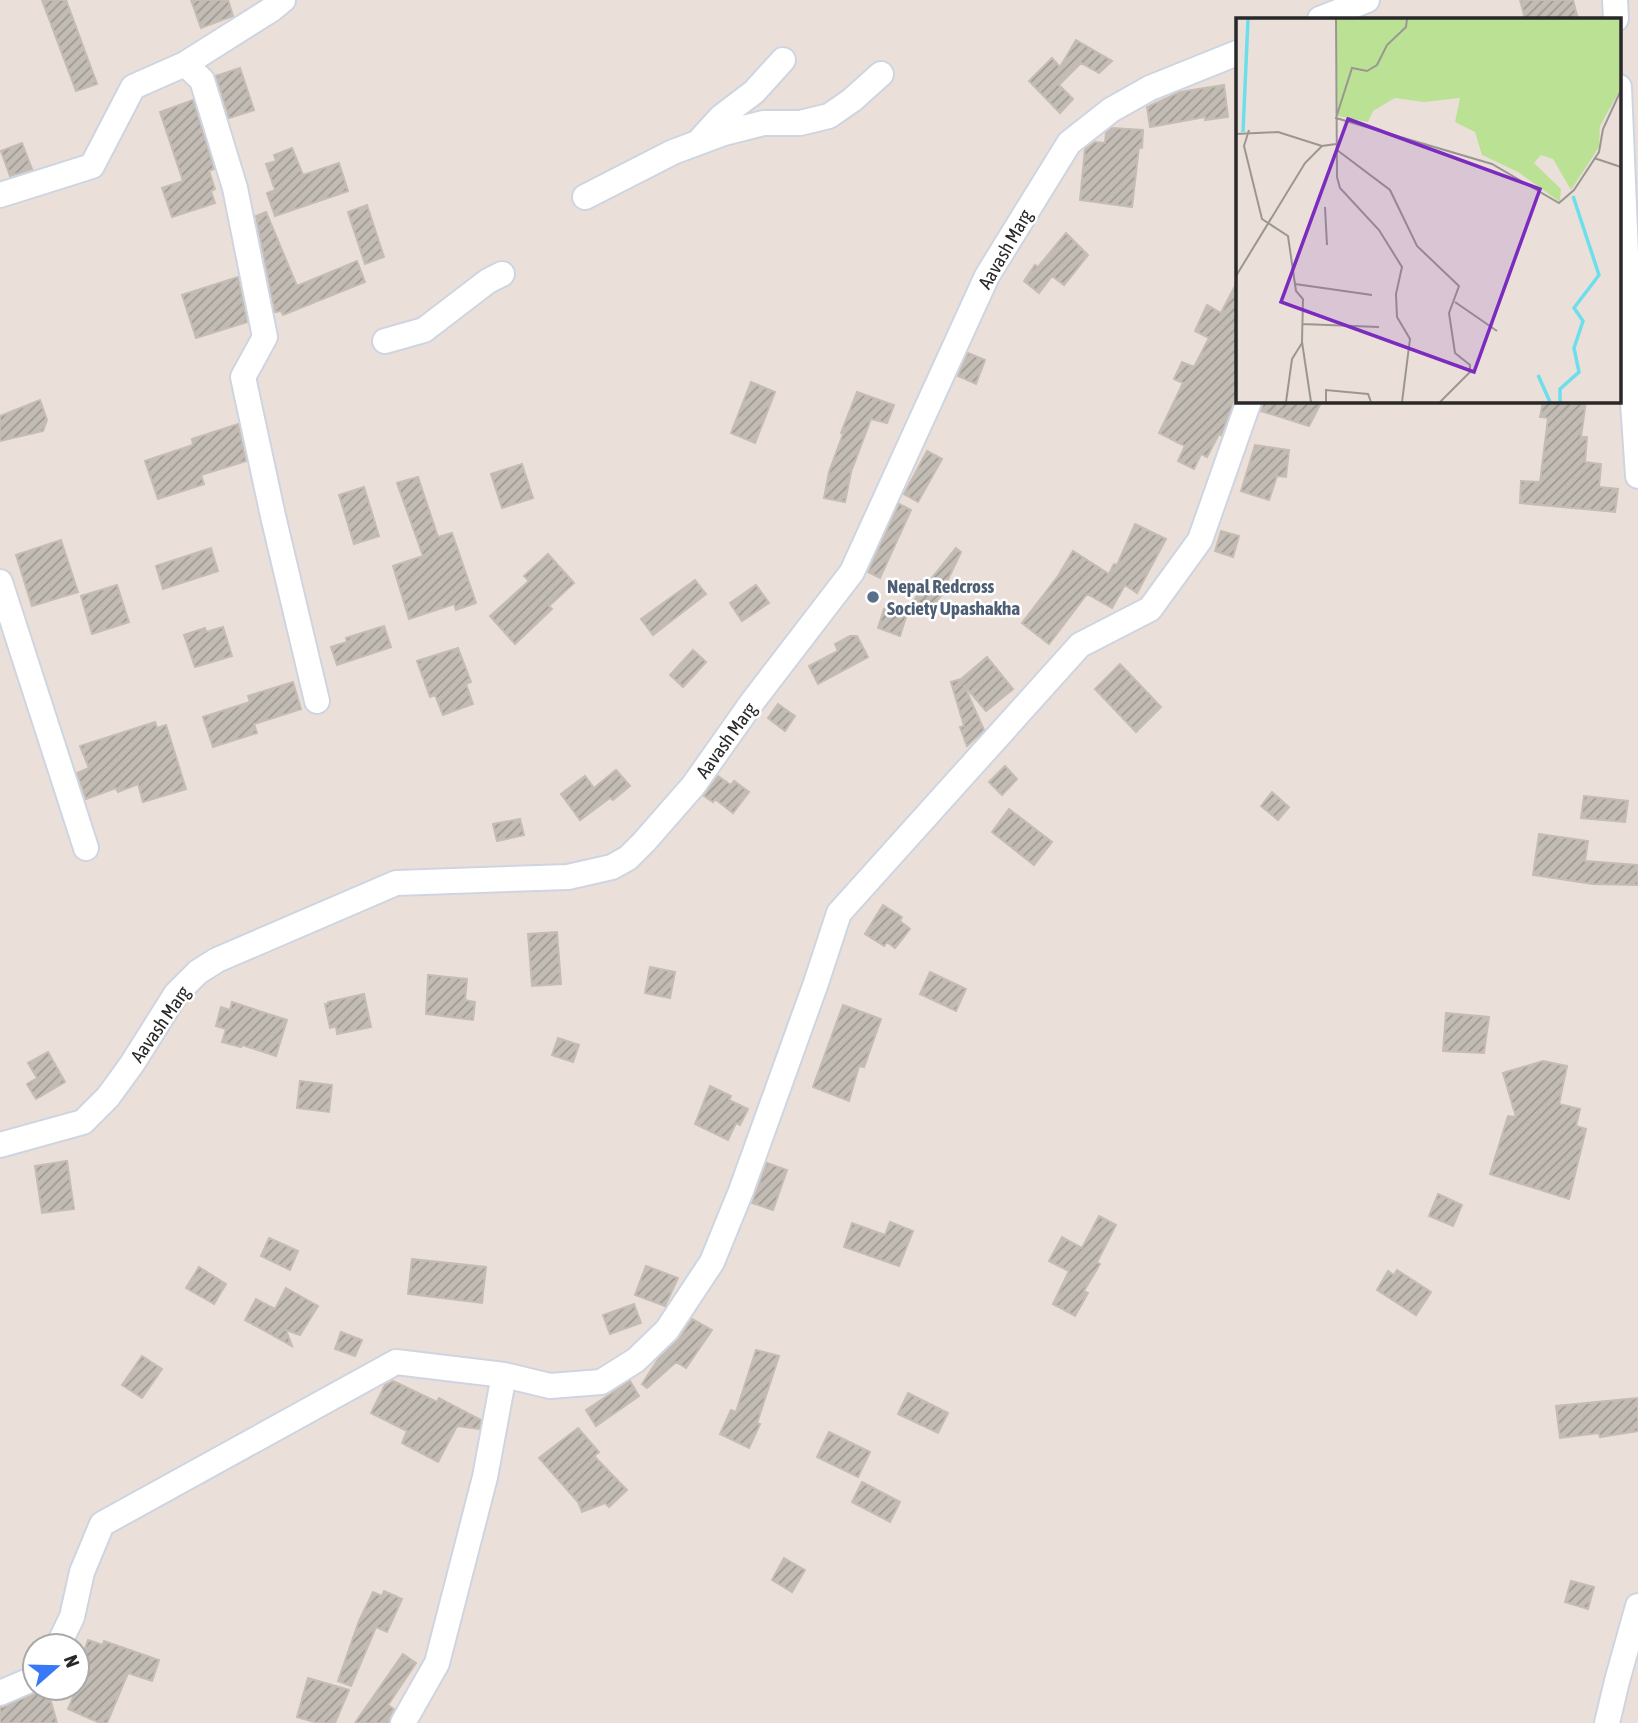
<svg xmlns="http://www.w3.org/2000/svg" width="1638" height="1723" viewBox="0 0 1638 1723" font-family="'Asap Condensed',sans-serif">
  <style>
    .building { fill: url(#building-hatch); stroke: #c5bcb3; stroke-width: 2 }
    .lines { fill: none; stroke-linecap: round; stroke-linejoin: round }
    .street-casing { stroke: #ced5e1; stroke-width: 28 }
    .street { stroke: #fff; stroke-width: 24 }
    .service-dot { fill: #5c6f8a; stroke: #fff; stroke-width: 2.5 }
    .labels { text-anchor: middle; dominant-baseline: central; stroke-width: 5; stroke-linejoin: round; paint-order: stroke }
    .street-label { font-size: 19px; fill: #282828; stroke: #fff }
    .service-label { font-size: 19px; font-weight: bold; fill: #4e5e75; stroke: #fff; text-anchor: start }
    .inset-river { fill: none; stroke: #6cdeec; stroke-width: 3.5 }
    .inset-road { fill: none; stroke: #9c9692; stroke-width: 2 }
    .view { fill: #7b2cbf; fill-opacity: 0.15; stroke: #7b2cbf; stroke-width: 3.5 }
    .inset-edge { fill: none; stroke: #282828; stroke-width: 3.5 }
  </style>
  <defs>
    <pattern id="building-hatch" width="6" height="6" patternUnits="userSpaceOnUse" patternTransform="scale(1.75)"><rect width="6" height="6" fill="#c2bcb5"/><path d="M-1 1l2-2M0 6l6-6M5 7l2-2" fill="none" stroke="#9e9993"/></pattern>
  </defs>
  <rect width="100%" height="100%" fill="#eae0d9"/>
  <!-- building -->
  <path class="building" d="M42,0H66L97,84L76,91Z
    M191,0H228L233,16L201,28Z
    M1520,0H1573L1578,19H1525Z
    M1076,40L1112,61L1099,73L1081,63L1059,85L1073,99L1060,113L1029,81L1052,58L1060,67Z
    M240,68L254,110L229,118L216,76Z
    M1224,85L1228,117L1205,120V117L1150,127L1147,107L1180,92Z
    M193,100L214,169L209,171L215,189L211,191L215,203L172,217L162,188L183,181L160,112Z
    M1112,128L1143,130L1142,148L1139,147L1132,207L1080,200L1085,149L1095,142L1105,143L1106,133Z
    M22,143L32,169L10,176L1,151Z
    M292,148L303,175L339,163L348,191L275,216L267,193L275,190L266,164L276,161L274,155Z
    M367,205L384,257L365,264L348,212Z
    M266,212L297,286L357,261L365,282L283,315L281,311L275,312L256,216Z
    M1066,233L1088,255L1064,285L1052,276L1039,293L1024,281L1035,265L1038,267Z
    M238,277L247,322L196,338L182,295Z
    M1237,282V393L1221,435L1219,434L1207,457L1201,454L1194,469L1178,461L1185,446L1159,433L1183,383L1174,379L1182,362L1194,367L1209,338L1195,331L1207,305L1221,313Z
    M968,353L985,360L976,384L958,376Z
    M751,382L775,392L755,443L731,433Z
    M857,392L894,405L887,423L871,419L851,472L845,502L824,498L829,472L843,434L841,433Z
    M40,400L47,420L43,431L0,441V416Z
    M1264,401H1322L1309,426L1261,411Z
    M1543,401H1586L1581,437H1587L1585,462L1601,464L1599,487L1618,489L1615,512L1520,503L1521,481L1540,482L1548,418L1540,417Z
    M238,424L246,461L201,475L204,484L158,499L145,461L193,445L192,439Z
    M1255,445L1289,450L1286,477L1277,476L1269,500L1241,491Z
    M927,451L942,459L918,502L904,494Z
    M522,464L533,498L502,508L491,474Z
    M418,477L438,537L452,533L476,603L456,610L454,604L409,619L393,566L423,556L397,483Z
    M364,487L379,536L354,544L339,495Z
    M899,504L911,510L880,578L868,572Z
    M1135,524L1166,539L1137,593L1125,585L1112,608L1087,594L1049,644L1022,623L1058,576L1073,551L1109,574L1114,564L1117,565Z
    M1221,531L1239,536L1233,557L1215,551Z
    M61,540L78,592L32,606L16,555Z
    M211,548L218,571L163,589L156,566Z
    M956,548L961,552L943,590L945,591L929,611L914,600Z
    M548,554L574,583L549,606L552,609L515,644L490,616L529,581L524,576Z
    M695,580L706,594L653,635L641,619Z
    M117,585L129,622L92,634L81,596Z
    M756,585L769,603L742,621L730,603Z
    M884,609L906,617L900,636L878,628Z
    M384,626L391,647L337,665L331,647L347,642L346,638Z
    M223,627L232,656L195,667L184,635L205,628L206,632Z
    M850,636H857L868,657L818,684L809,666L838,651L835,644Z
    M458,648L471,682L466,684L473,704L443,715L435,695L430,697L417,661Z
    M693,650L706,662L683,687L670,675Z
    M987,657L1013,689L986,711L964,685L984,730L967,746L960,727L964,726L951,682L961,679Z
    M1120,664L1161,707L1136,732L1095,689Z
    M293,682L301,709L254,724L257,733L213,747L203,717L250,702L248,696Z
    M778,704L795,716L785,731L768,718Z
    M155,722L157,728L166,725L186,789L143,802L138,784L118,792L116,788L86,799L77,773L89,768L80,746Z
    M1005,766L1017,779L1002,795L989,782Z
    M616,770L630,786L613,800L610,798L580,820L561,794L585,776L594,788Z
    M718,776L731,785L734,781L749,792L733,813L715,799L713,802L704,796Z
    M1272,792L1289,807L1278,820L1261,806Z
    M1584,796L1628,801L1625,822L1581,818Z
    M1009,809L1052,842L1034,865L992,832Z
    M520,819L524,835L497,841L493,824Z
    M1539,834L1588,841L1585,861L1638,865V885L1593,884L1533,875Z
    M883,905L902,917L900,921L910,929L895,948L887,942L884,946L865,934Z
    M557,932L561,984L532,986L528,934Z
    M650,967L675,972L670,998L645,993Z
    M930,972L966,989L956,1011L920,994Z
    M428,975L467,979L465,1000L475,1002L473,1020L426,1014Z
    M364,994L371,1027L337,1034L336,1026L330,1028L325,1004H328V1002Z
    M232,1002L287,1020L276,1056L242,1045L241,1047L222,1042L226,1029L216,1026L221,1007L230,1010Z
    M843,1005L881,1019L864,1067L859,1066L849,1101L813,1087Z
    M1446,1013L1489,1017L1484,1053L1443,1051Z
    M558,1038L579,1045L573,1062L552,1055Z
    M48,1052L65,1082L36,1099L27,1084L37,1078L28,1063Z
    M1543,1061L1567,1066L1559,1104L1580,1109L1576,1126L1586,1129L1569,1199L1490,1174L1508,1116L1516,1117L1503,1073Z
    M300,1081L332,1085L329,1112L297,1108Z
    M710,1086L731,1096L729,1100L748,1109L740,1125L736,1123L728,1140L695,1124Z
    M67,1161L74,1209L42,1213L35,1166Z
    M767,1163L787,1170L773,1210L752,1203Z
    M1438,1194L1462,1205L1453,1226L1429,1216Z
    M1099,1216L1116,1225L1097,1262L1100,1264L1084,1291L1088,1293L1075,1316L1053,1304L1069,1271L1049,1261L1062,1237L1082,1248Z
    M890,1222L913,1231L899,1266L844,1247L852,1223L885,1235Z
    M269,1238L298,1251L290,1270L261,1256Z
    M412,1259L486,1267L482,1303L408,1294Z
    M646,1266L678,1278L665,1306L635,1295Z
    M199,1267L226,1284L214,1304L186,1288Z
    M1397,1270L1431,1292L1416,1315L1377,1290L1388,1271L1394,1275Z
    M286,1288L318,1306L300,1335L286,1330L292,1346L245,1320L256,1299L275,1309Z
    M634,1304L641,1323L610,1334L603,1315Z
    M692,1319L712,1330L686,1368L676,1362L647,1388L642,1384L659,1358L678,1340Z
    M341,1332L362,1340L355,1356L335,1349Z
    M756,1350L779,1356L757,1423L760,1424L749,1448L720,1434L731,1410L736,1412Z
    M142,1356L162,1369L142,1398L122,1385Z
    M393,1381L437,1402L439,1398L481,1420L479,1429L457,1426L438,1462L402,1443L407,1431L371,1413L385,1385Z
    M630,1381L639,1396L596,1426L586,1410Z
    M908,1393L948,1413L938,1433L898,1414Z
    M1638,1398V1431L1600,1437L1599,1433L1560,1438L1556,1406Z
    M578,1428L599,1452L594,1456L627,1490L609,1507L605,1503L582,1512L578,1502L539,1458Z
    M829,1432L870,1452L858,1477L817,1457Z
    M862,1482L900,1502L890,1522L852,1502Z
    M784,1558L805,1570L792,1592L772,1580Z
    M1571,1581L1594,1587L1588,1609L1565,1602Z
    M384,1591L402,1599L387,1632L376,1627L351,1686L338,1681L359,1621L373,1592L382,1596Z
    M88,1640L103,1645L104,1641L159,1660L152,1681L128,1673L107,1723H100L68,1709L89,1659L82,1657Z
    M403,1654L416,1663L388,1705L394,1709L388,1723H355Z
    M308,1678L349,1690L335,1723H318L297,1717Z
    M47,1688L57,1723H0V1708Z"/>
  <g class="lines">
    <!-- street casing -->
    <g class="street-casing">
      <path id="street" d="M1615,0L1616,19
        M1320,19L1367,0
        M185,64L202,80L235,188L265,337L243,377L273,516L317,701
        M1619,87L1631,373L1638,476
        M701,139L721,117L754,92L783,60
        M0,195L92,166L133,87L185,64L272,9L283,0
        M585,197L673,152L724,133L764,123H800L829,116L852,100L881,74
        M385,341L424,330L488,281L502,274
        M0,582L86,848
        M0,1145L83,1122L108,1097L132,1064L176,994L198,972L217,960L396,883L568,877L612,867L628,858L644,842L693,786L753,701L852,572L987,276L1069,143L1111,110L1150,88L1237,53
        M58,1646L72,1617L82,1572L102,1524L396,1362L504,1375L550,1386L601,1382L636,1360L667,1330L712,1262L741,1191L816,983L839,913L1080,645L1150,609L1200,540L1249,401
        M0,1693L35,1678
        M403,1723L437,1663L485,1477L504,1375
        M1607,1723L1617,1681L1638,1606"/>
    </g>
    <!-- street -->
    <use href="#street" class="street"/>
  </g>
  <!-- markers -->
  <circle class="service-dot" cx="873" cy="597" r="7"/>
  <g class="labels">
    <!-- street labels -->
    <g class="street-label">
      <text transform="translate(1005 249) rotate(-60)">Aavash Marg</text>
      <text transform="translate(726 740) rotate(-54)">Aavash Marg</text>
      <text transform="translate(160 1024) rotate(-55)">Aavash Marg</text>
    </g>
    <!-- service labels -->
    <g class="service-label">
      <text x="887" y="586">Nepal Redcross<tspan x="887" dy="22">Society Upashakha</tspan></text>
    </g>
  </g>
  <!-- overview -->
  <g transform="translate(1236 18)">
    <rect width="385" height="385" fill="#eae0d9"/>
    <path d="M100,1H385V70L364,108L363,129L335,172L317,141L305,137L298,145L325,171L324,184L282,154L246,137L239,114L219,104L224,80L188,84L159,80L137,93L132,104L102,98Z" fill="#bbe195"/>
    <path class="inset-river" d="M7,114L12,1M302,357L314,384M324,384V371L343,354L338,330L347,303L338,290L363,257L337,178"/>
    <path class="inset-road" d="M100,1L101,159L104,170L143,212L166,249L160,276L161,299L174,321L166,384M171,1L170,9L151,27L141,47L131,53L116,50L100,100L256,146L323,185L338,172L363,134L367,111L385,72M13,112L8,128L26,201L52,218L60,273L67,281L66,324L75,384M0,116L42,114L86,128M101,132L154,172L181,228L223,268L213,295L219,335L234,347V354L204,384M358,140L385,149M89,189L91,227M0,258L69,145L86,128L100,126M59,266L136,277M219,284L261,313M66,306L143,309M50,384L56,341L66,325M90,384V372L132,376L135,384"/>
    <path class="view" d="M112,101L304,171L238,354L45,284Z"/>
    <rect width="385" height="385" class="inset-edge"/>
  </g>
  <!-- north arrow -->
  <g transform="translate(56 1667) rotate(70)"><circle r="33" fill="#ffffff" stroke="#a9a9a9" stroke-width="2"/>
  <path d="M0-5L12 26L0 18L-12 26Z" fill="#3979f7"/>
  <text y="-10" font-size="19" font-weight="bold" text-anchor="middle" fill="#282828">N</text>
  </g>
</svg>
